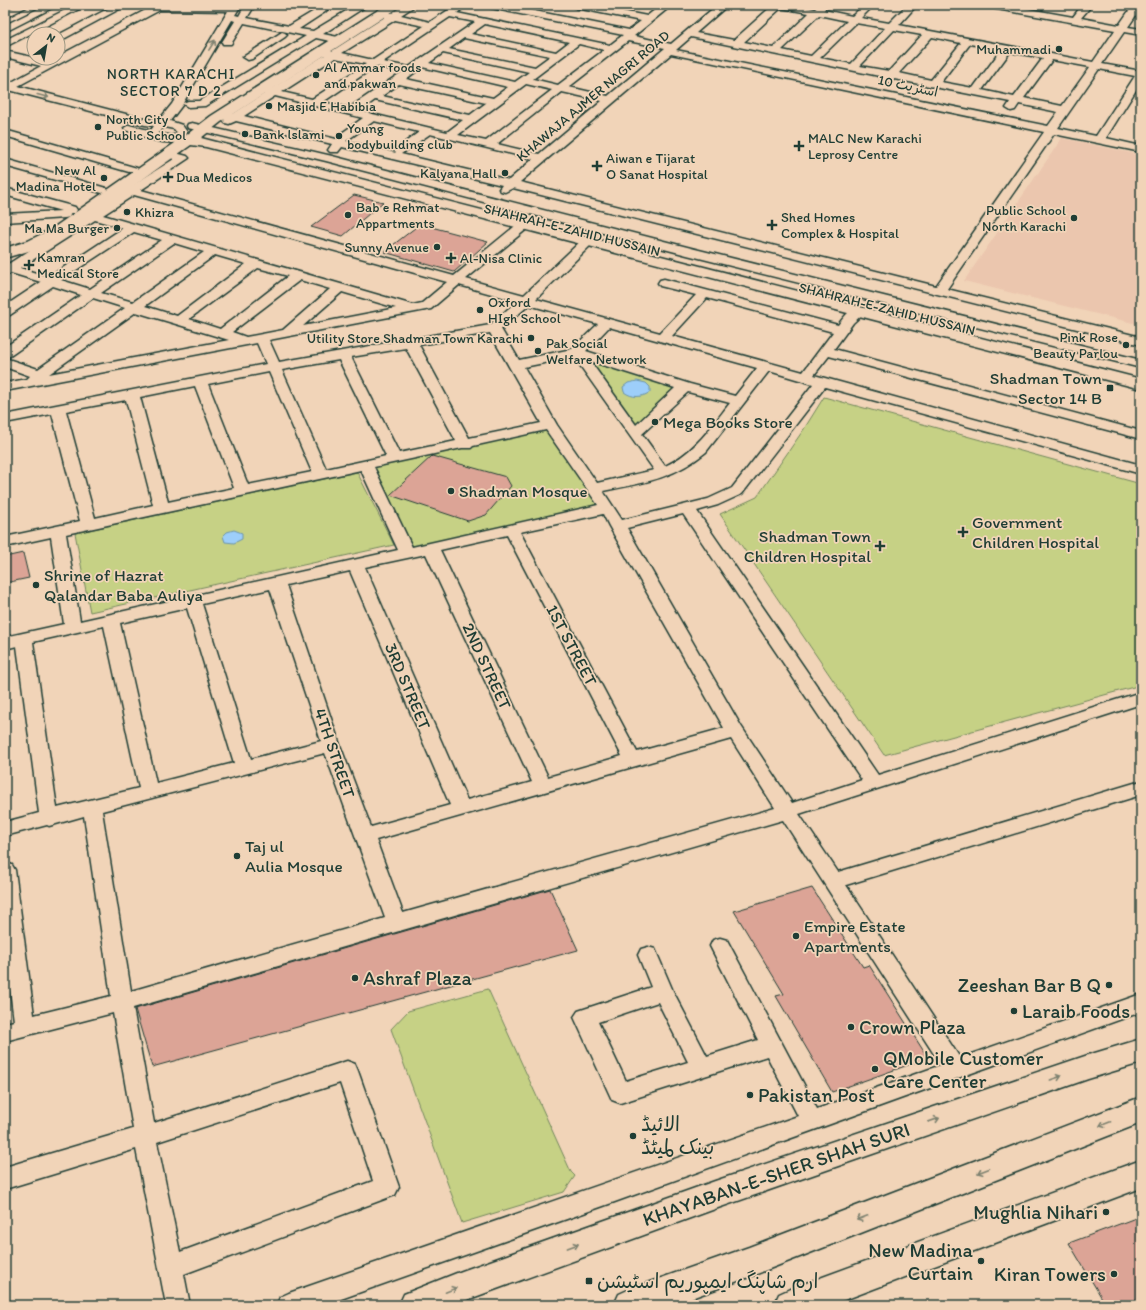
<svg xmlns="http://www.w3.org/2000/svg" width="1146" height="1310" viewBox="0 0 1146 1310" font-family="Itim,'Playpen Sans Arabic',sans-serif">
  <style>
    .built { fill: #ebc6ae }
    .green { fill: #c6d185; stroke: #72875c }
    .water { fill: #9dcefa; stroke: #6b94ab }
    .building { fill: #dca496; stroke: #1f3d34 }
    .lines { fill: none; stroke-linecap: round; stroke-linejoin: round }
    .minor-casing { stroke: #1f3d34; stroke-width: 3 }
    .major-casing { stroke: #1f3d34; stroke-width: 3 }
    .minor { fill: #f1d4b8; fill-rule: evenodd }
    .major { fill: #f1d4b8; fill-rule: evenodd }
    .oneway { stroke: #7d816f }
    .poi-dot { fill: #1f3d34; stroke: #f1d4b8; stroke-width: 1.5 }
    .labels { text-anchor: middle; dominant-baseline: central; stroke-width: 3.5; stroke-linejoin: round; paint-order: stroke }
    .far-poi-label { font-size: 14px; fill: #1f3d34; stroke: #f1d4b8; text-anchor: start }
    .far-street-label { font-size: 14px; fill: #1f3d34; stroke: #f1d4b8 }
    .far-neighbourhood-label { font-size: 15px; letter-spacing: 1px; fill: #1f3d34; stroke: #f1d4b8 }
    .poi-label { font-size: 17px; fill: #1f3d34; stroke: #f1d4b8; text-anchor: start }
    .street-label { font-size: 17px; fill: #1f3d34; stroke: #f1d4b8 }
    .near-poi-label { font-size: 20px; fill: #1f3d34; stroke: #f1d4b8; text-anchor: start }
    .near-street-label { font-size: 20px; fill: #1f3d34; stroke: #f1d4b8 }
  </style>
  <rect width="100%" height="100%" fill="#f1d4b8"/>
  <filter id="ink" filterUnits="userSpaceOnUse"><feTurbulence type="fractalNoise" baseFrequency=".025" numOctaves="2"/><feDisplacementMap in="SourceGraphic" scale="8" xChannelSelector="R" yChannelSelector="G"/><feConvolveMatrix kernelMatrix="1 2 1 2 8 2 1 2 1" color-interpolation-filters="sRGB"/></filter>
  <g filter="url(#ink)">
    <!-- built -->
    <path class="built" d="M1062,138L1141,155V325L964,281Z"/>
    <!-- green -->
    <path class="green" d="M577,352L685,387L635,433Z
      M824,397L1141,484V685L884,755L720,514L757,497L804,429Z
      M550,425L607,508L407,552L366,465Z
      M357,472L394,545L90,612L75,533Z
      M488,989L571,1172L575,1176L564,1192L462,1223L391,1029L408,1011Z"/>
    <!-- water -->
    <path class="water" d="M637,381L646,383L650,387V392C642,398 632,398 624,392L623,387L628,383Z
      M234,530L242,533V539L234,543L225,542L223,536L227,532Z"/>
    <!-- building -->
    <path class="building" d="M354,195L383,202L343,236L311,227Z
      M420,224L488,242L454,272L384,252Z
      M432,456L506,477L511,486L486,515L468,521L390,495Z
      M23,553L29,578L5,583V557Z
      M812,888L863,967L869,965L928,1058L832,1092L776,996L784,994L734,911Z
      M550,889L578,950L152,1067L135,1009Z
      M1141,1216V1305H1106L1069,1243Z"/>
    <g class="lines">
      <!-- minor casing -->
      <g class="minor-casing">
        <path id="minor" d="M18,5H30L5,18V11Z
          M46,5H58L5,32V25Z
          M75,5H87L5,47V40Z
          M115,5H127L58,42V35Z
          M155,5H241L235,15L239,16L245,5H255L247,18L289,26L319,8H325L327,10L325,12L299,29L313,31L356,5H368L323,34L343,38L344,40L343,42L339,43L316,38L205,106L188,107L183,104L170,121L182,125L187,132L186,134H178L174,129L164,127L160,132L157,133L178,137L180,139L178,141C161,146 141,135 125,130L124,128L129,125L152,131L151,130L154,126L145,125L5,89V83L8,84L41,66L5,57V51L49,61ZM160,10L228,11L172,104L159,120L145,119L18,86ZM232,20L235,21L222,42L223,44H231L244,23L306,36L199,101H188L183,103Z
          M404,5H416L401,15L430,22L456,5H467L457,13L610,45L623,35L491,8L486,5H505L629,30L641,21L576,8L571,5H591L647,16L661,5H672L634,36L671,44L717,5H728L696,33L734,40L773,5H795L815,9L819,5H827L824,10L852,16L864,5H874L861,18L889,23L907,5H917L899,25L1093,62L1115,30L991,8L986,5H1007L1073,17L1082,5H1092L1081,18L1119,25L1133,5H1141V8L1128,27L1141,29V35L1124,32L1102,64L1141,71V82L1106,138L1141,146V152L1054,134L947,289L1141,337V345L513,188L505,192L501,191L499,189L502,185L342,147L338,152H330L328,150L332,144L236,121L229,124L225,123L224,121L225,119L220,117L219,115L224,112L233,114L264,94L257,92L256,90L257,88L261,87L271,89L325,55L323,53L324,51H332L385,17L382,15L384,13H392ZM781,8L809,13L773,48L744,42ZM819,15L847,21L811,56L782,50ZM450,17L475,22L409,67L383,62ZM395,20L424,26L373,60L342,53ZM856,23L885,28L851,64L820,58ZM485,24L569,42L556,52L471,34ZM894,30L922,35L889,71L860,66ZM691,37L884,77L881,81L886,84L890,83L894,79L1010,102L1006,108L1011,111L1015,110L1019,104L1058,112L1048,126L676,50ZM932,37L961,43L931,80L899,73ZM464,38L550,56L535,67L449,49ZM628,41L665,48L608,96L569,87ZM579,44L604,50L558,85L533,79ZM970,44L1001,50L973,88L941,82ZM1010,52L1043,58L1014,97L982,90ZM443,53L529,72L515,82L429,63ZM671,54L1044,132L936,286L520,182ZM335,58L366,64L312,99L282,92ZM1052,60L1090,67L1062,106L1024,98ZM376,66L402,72L349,108L323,102ZM422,67L508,87L493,98L406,79ZM1099,69L1135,76L1096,136L1058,128ZM399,84L486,103L470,115L382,96ZM526,84L552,90L486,141L458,135ZM562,92L602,101L539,154L497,144ZM275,96L363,118L339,135L336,139L244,116ZM375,100L463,120L447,132L360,111ZM374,121L419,132L396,149L394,151L396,153L346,141ZM430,134L533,159L509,180L401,154Z
          M282,32L285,33L287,35L285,37L252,59L248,60L243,57Z
          M192,123L332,156L695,249L1141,360V368L687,255L326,161L188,128L187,126L188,124Z
          M5,130L137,168L139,170L137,172H129L5,136Z
          M168,151L187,156L189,158L141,190L454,276L520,222H528L530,225L528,228L466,279L524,295L584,238H592L594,241L592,244L536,299L660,333L696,295L660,286L658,283L660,280L664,279L838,325C844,317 851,306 863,309L865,312L853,323L834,349L1141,431V439L829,356L814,375L1141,465V474L825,387L742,494L718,505L697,511L878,775L1141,692V704L799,814L838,872L1141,781V795L846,885L960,1058L1141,994V1012L609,1204L324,1305H277L280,1297L289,1293L798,1116L767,1056L620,1103L612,1100L574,1017L578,1011L651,987L638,955L641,949L648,947L655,949L673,991L707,1056L758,1040L710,946L713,940L720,938L727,940L817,1109L941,1065L783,820L133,1008L154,1123L347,1061L355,1064L358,1071L399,1187L395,1195L184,1274L190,1305H166L136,1149L5,1189V1167L133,1129L113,1013L5,1041V1023L14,1021L5,950V862L12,865L15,870L34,1015L111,996L84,816L49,826L47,825L5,836V822L39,813L17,646L5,649V637L64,624L51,537L5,547V537L80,521L52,414L5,423V415L266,364L257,343L5,391V383L27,379L30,376L5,367V358L38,369L125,308L93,298L10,356L5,357V347L81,295L53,286L10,315L5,316V306L41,282L11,273L5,276V266L174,159L164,156L162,154ZM134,195L447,282L422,303L413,305L103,215ZM95,220L123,228L49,277L20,268ZM134,232L162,240L90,289L61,280ZM174,243L204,252L133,302L101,293ZM215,255L246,264L177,316L145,306ZM258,268L288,276L220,329L189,319ZM300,280L330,289L283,330L246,337L232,332ZM459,285L517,301L490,325L279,362L269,340L431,309ZM342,292L396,308L303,326ZM707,298L833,332L803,372L672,336ZM529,305L598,324L572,349L519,360L501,329ZM136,312L229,340L49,374ZM609,327L757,368L735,396L690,384L586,351ZM490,333L541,423L469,438L419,345ZM406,348L456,441L399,453L351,357ZM574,357L654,470L597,483L557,425L524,367ZM339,360L386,456L326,469L282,370ZM590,361L675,388L636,425ZM769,371L813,384L732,488L708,499L622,520L603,491C644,483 673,479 706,452ZM269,372L312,472L248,485L208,384ZM195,386L234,488L168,502L140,397ZM688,392L730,403C711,427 694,453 665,466L642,434ZM126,400L153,505L95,518L66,411ZM546,430L598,505L412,547L374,467L462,448H471L473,446ZM361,470L398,550L80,621L66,534ZM603,514L609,526L724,728L637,752L520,532ZM683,514L862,780L792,803L741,726L627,528ZM507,535L622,756L548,777L440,550ZM426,554L532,782L467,800L365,567ZM350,571L450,805L371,827L340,745L286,585ZM270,589L321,741L251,759L202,604ZM187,608L234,763L156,783L120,623ZM104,626L139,788L57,808L33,642ZM731,739L775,808L403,913L376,840ZM325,753L385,918L131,991L102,811ZM658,1002L688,1062L626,1081L598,1022ZM340,1083L373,1181L180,1252L157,1142Z
          M5,159L106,188L108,190L106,192L102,193L5,166Z
          M5,188L75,207L77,210L75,213H71L69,217L65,218L5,222V214L61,211L5,195Z"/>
      </g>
      <!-- major casing -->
      <g class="major-casing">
        <path id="major" d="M386,5H400L398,8L221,122L201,138L1141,379V389L206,147L191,145L65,234L32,250L5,258V248L28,241L53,228L175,143L169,142L167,139L169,136L174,135L185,136L211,116Z
          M1141,1039V1063L1088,1079L715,1209L453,1305H399L404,1294L462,1271L715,1181L1088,1055Z
          M1141,1097V1123L749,1277L672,1305H614L619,1294L630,1289L749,1247Z
          M1141,1160V1188L831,1305H774L779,1294L790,1289Z"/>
      </g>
      <!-- minor -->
      <use href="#minor" class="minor"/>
      <!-- major -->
      <use href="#major" class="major"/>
    </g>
    <!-- one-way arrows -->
    <defs><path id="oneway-shaft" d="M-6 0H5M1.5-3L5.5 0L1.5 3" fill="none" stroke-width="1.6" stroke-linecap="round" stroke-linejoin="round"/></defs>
    <g class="oneway">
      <use href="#oneway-shaft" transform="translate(212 45) rotate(-58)"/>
      <use href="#oneway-shaft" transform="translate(43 96) rotate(14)"/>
      <use href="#oneway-shaft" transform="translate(1056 1078) rotate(-19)"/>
      <use href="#oneway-shaft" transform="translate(934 1120) rotate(-19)"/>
      <use href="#oneway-shaft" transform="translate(1105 1124) rotate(159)"/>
      <use href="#oneway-shaft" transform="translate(983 1171) rotate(159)"/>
      <use href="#oneway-shaft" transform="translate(862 1218) rotate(159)"/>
      <use href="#oneway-shaft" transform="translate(573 1246) rotate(-20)"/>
      <use href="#oneway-shaft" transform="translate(451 1290) rotate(-22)"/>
    </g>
  </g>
  <!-- markers -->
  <g class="poi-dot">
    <circle cx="1059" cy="49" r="4"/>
    <circle cx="316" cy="75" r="4"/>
    <circle cx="269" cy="106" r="4"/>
    <circle cx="98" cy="127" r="4"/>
    <circle cx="245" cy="134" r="4"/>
    <circle cx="339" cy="136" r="4"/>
    <path d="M797 140h4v4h4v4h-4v4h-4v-4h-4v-4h4z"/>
    <path d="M595 160h4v4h4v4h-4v4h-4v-4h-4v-4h4z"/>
    <circle cx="505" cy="173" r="4"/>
    <path d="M166 171h4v4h4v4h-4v4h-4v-4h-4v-4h4z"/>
    <circle cx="104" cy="178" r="4"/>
    <circle cx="127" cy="212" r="4"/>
    <circle cx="348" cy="215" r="4"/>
    <circle cx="1074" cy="218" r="4"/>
    <path d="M770 219h4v4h4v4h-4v4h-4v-4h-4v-4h4z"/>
    <circle cx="117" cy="228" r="4"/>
    <circle cx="437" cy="247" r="4"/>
    <path d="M449 252h4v4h4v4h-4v4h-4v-4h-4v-4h4z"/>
    <path d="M27 259h4v4h4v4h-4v4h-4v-4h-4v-4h4z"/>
    <circle cx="480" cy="310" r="4"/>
    <circle cx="531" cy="338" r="4"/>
    <circle cx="1126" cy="345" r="4"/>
    <circle cx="538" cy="351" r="4"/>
    <rect x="1106" y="384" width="8" height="8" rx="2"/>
    <circle cx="655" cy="422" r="4"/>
    <circle cx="451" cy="491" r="4"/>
    <path d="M961 526h4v4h4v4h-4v4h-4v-4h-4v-4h4z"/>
    <path d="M878 540h4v4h4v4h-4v4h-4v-4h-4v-4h4z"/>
    <circle cx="36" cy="585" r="4"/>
    <circle cx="237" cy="856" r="4"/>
    <circle cx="796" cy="936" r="4"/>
    <circle cx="355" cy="978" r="4"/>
    <circle cx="1109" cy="985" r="4"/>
    <circle cx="1014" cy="1011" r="4"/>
    <circle cx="851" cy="1027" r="4"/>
    <circle cx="875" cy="1069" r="4"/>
    <circle cx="750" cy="1095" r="4"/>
    <circle cx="633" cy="1136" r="4"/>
    <circle cx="1106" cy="1212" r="4"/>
    <circle cx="981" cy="1261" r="4"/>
    <circle cx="1114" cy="1274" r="4"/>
    <rect x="585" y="1277" width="8" height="8" rx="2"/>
  </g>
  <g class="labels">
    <!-- far-poi labels -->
    <g class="far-poi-label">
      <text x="1051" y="49" text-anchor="end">Muhammadi</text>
      <text x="324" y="67">Al Ammar foods<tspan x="324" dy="16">and pakwan</tspan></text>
      <text x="277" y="106">Masjid E Habibia</text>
      <text x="106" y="119">North City<tspan x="106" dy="16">Public School</tspan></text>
      <text x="347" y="128">Young<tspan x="347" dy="16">bodybuilding club</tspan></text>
      <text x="253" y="134">Bank lslami</text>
      <text x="808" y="138">MALC New Karachi<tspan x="808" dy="16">Leprosy Centre</tspan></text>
      <text x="606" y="158">Aiwan e Tijarat<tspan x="606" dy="16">O Sanat Hospital</tspan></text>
      <text x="96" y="170" text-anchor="end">New Al<tspan x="96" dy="16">Madina Hotel</tspan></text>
      <text x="497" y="173" text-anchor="end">Kalyana Hall</text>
      <text x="176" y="177">Dua Medicos</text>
      <text x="356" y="207">Bab e Rehmat<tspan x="356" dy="16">Appartments</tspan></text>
      <text x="1066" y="210" text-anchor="end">Public School<tspan x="1066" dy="16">North Karachi</tspan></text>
      <text x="135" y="212">Khizra</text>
      <text x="781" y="217">Shed Homes<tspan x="781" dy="16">Complex &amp; Hospital</tspan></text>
      <text x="109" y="228" text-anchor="end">Ma Ma Burger</text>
      <text x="429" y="247" text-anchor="end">Sunny Avenue</text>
      <text x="37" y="257">Kamran<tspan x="37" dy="16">Medical Store</tspan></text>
      <text x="460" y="258">Al-Nisa Clinic</text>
      <text x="488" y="302">Oxford<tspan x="488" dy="16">HIgh School</tspan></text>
      <text x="1118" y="337" text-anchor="end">Pink Rose<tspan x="1118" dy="16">Beauty Parlou</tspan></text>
      <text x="523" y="338" text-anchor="end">Utility Store Shadman Town Karachi</text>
      <text x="546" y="343">Pak Social<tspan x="546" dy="16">Welfare Network</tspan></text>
    </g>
    <!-- far-street labels -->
    <g class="far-street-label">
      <text transform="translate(908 86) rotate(12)">اسٹریٹ 10</text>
      <text transform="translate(593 96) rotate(-40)">KHAWAJA AJMER NAGRI ROAD</text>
      <text transform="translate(572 230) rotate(14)">SHAHRAH-E-ZAHID HUSSAIN</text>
      <text transform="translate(887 309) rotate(14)">SHAHRAH-E-ZAHID HUSSAIN</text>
    </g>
    <!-- far-neighbourhood labels -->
    <g class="far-neighbourhood-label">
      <text x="171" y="74">NORTH KARACHI<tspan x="171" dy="17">SECTOR 7 D 2</tspan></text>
    </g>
    <!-- poi labels -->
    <g class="poi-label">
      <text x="1102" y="378" text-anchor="end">Shadman Town<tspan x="1102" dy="20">Sector 14 B</tspan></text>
      <text x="663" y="422">Mega Books Store</text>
      <text x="459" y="491">Shadman Mosque</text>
      <text x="972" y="522">Government<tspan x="972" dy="20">Children Hospital</tspan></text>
      <text x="871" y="536" text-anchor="end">Shadman Town<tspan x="871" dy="20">Children Hospital</tspan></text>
      <text x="44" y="575">Shrine of Hazrat<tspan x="44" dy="20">Qalandar Baba Auliya</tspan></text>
      <text x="245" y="846">Taj ul<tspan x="245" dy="20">Aulia Mosque</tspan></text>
      <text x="804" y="926">Empire Estate<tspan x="804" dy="20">Apartments</tspan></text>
    </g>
    <!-- street labels -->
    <g class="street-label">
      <text transform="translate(572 645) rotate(62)">1ST STREET</text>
      <text transform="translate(487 666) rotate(65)">2ND STREET</text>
      <text transform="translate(408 686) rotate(67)">3RD STREET</text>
      <text transform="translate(335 753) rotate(71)">4TH STREET</text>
    </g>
    <!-- near-poi labels -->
    <g class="near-poi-label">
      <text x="363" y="978">Ashraf Plaza</text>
      <text x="1101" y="985" text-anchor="end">Zeeshan Bar B Q</text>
      <text x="1022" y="1011">Laraib Foods</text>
      <text x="859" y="1027">Crown Plaza</text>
      <text x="883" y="1058">QMobile Customer<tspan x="883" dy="23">Care Center</tspan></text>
      <text x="758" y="1095">Pakistan Post</text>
      <text x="641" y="1124">الائیڈ<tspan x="641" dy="23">بینک لمیٹڈ</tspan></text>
      <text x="1098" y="1212" text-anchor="end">Mughlia Nihari</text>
      <text x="973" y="1250" text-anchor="end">New Madina<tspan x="973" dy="23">Curtain</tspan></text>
      <text x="1106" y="1274" text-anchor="end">Kiran Towers</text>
      <text x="597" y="1281">ارم شاپنگ ایمپوریم اسٹیشن</text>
    </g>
    <!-- near-street labels -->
    <g class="near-street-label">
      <text transform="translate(776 1174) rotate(-19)">KHAYABAN-E-SHER SHAH SURI</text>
    </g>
  </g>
  <!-- margin -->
  <rect width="1146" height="1310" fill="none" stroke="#f1d4b8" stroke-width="20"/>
  <rect x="10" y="10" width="1126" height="1290" fill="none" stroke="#1f3d34" stroke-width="1.5" filter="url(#ink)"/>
  <!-- north arrow -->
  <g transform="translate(46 46) rotate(31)"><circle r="19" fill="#f1d4b8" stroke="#9d9883"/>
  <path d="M0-3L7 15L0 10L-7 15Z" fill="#1f3d34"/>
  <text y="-6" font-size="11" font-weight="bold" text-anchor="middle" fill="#1f3d34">N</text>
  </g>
</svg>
